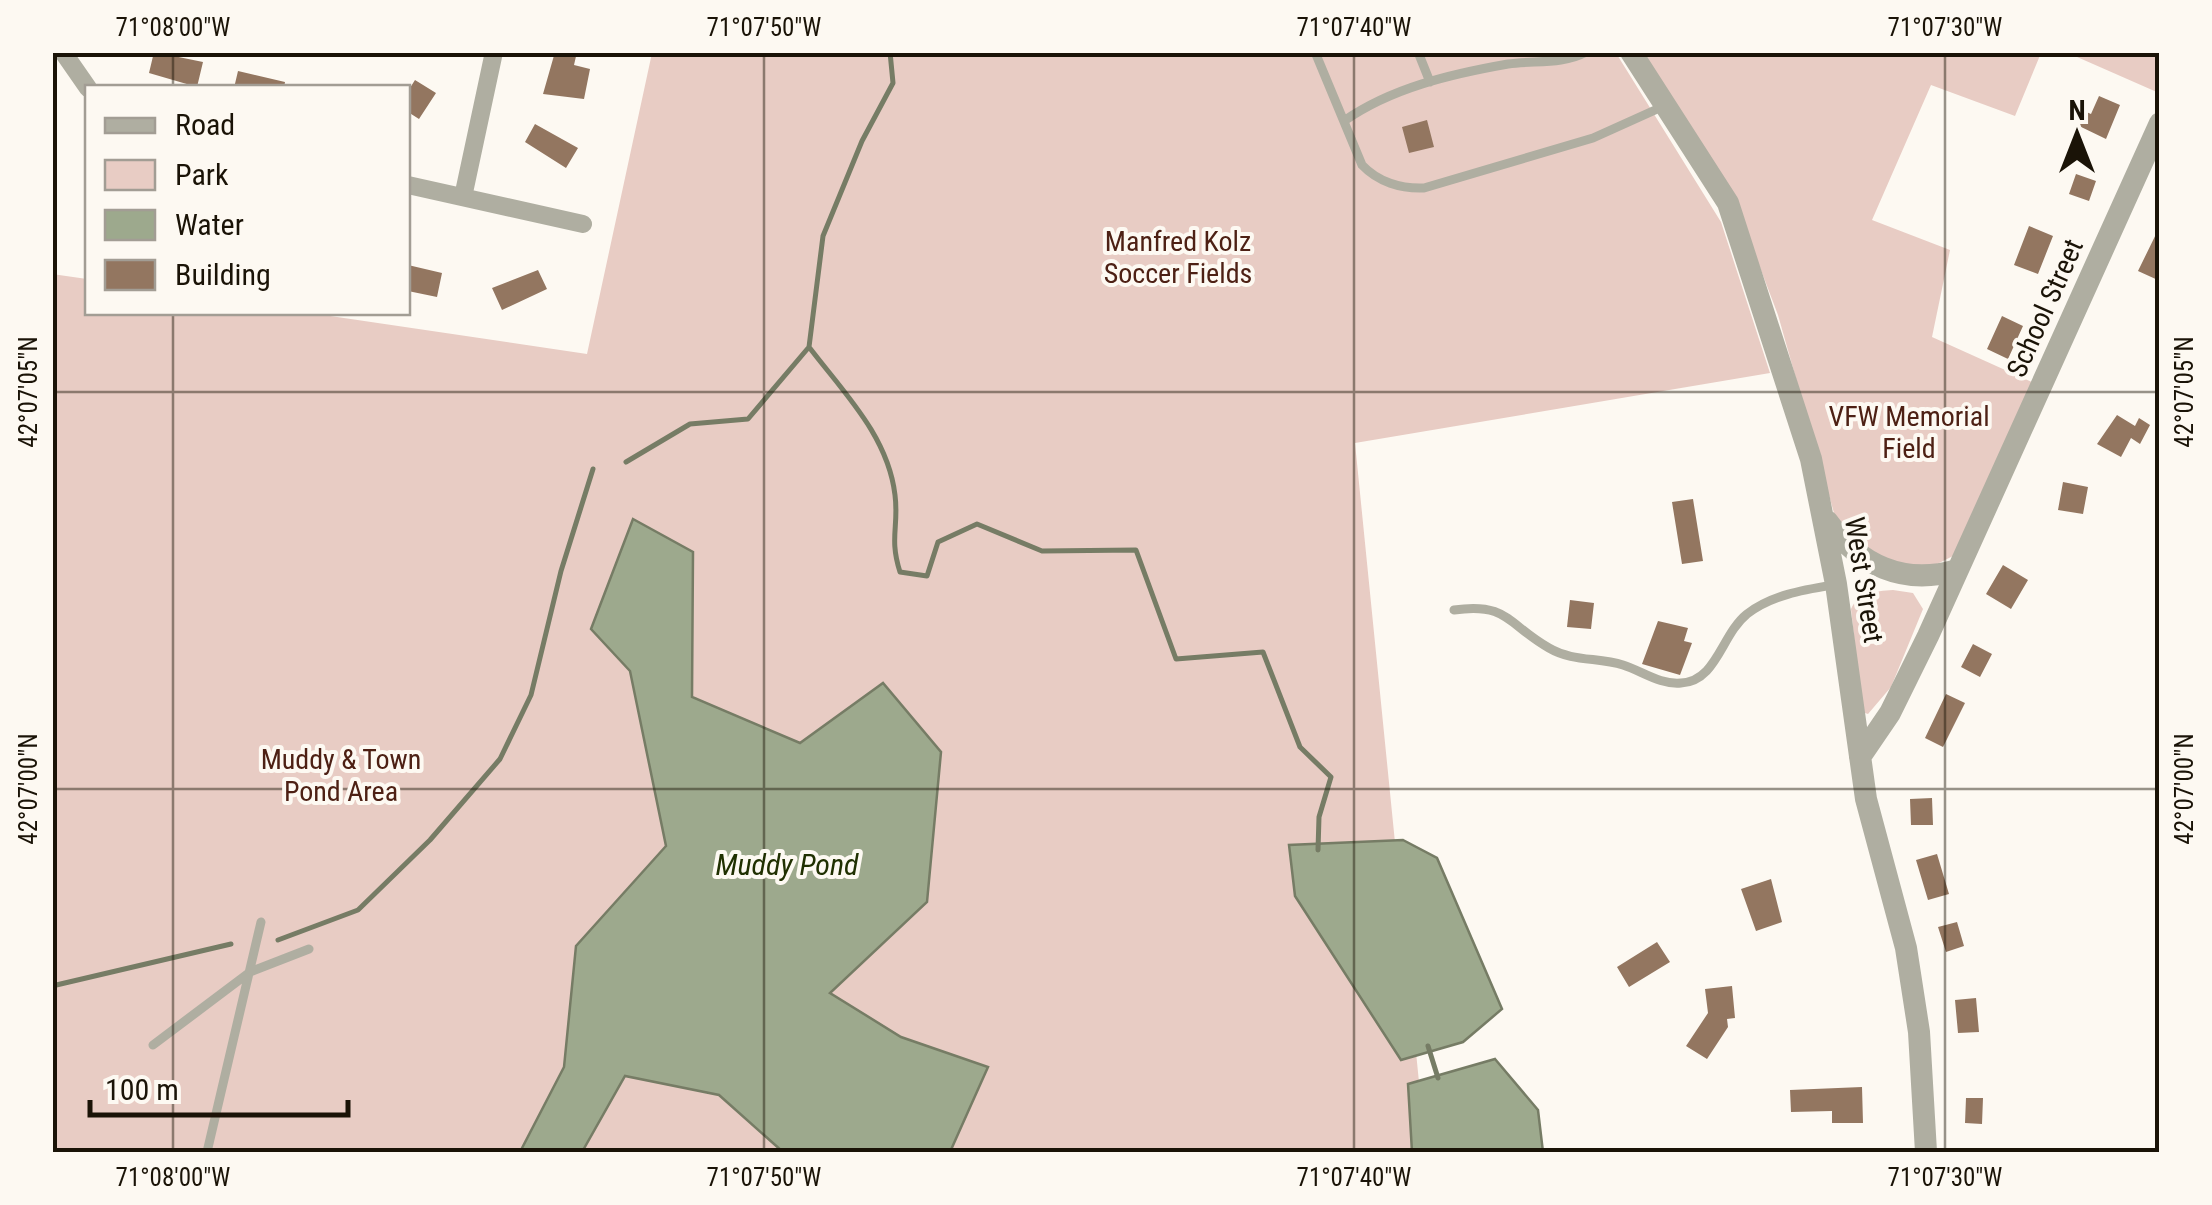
<svg xmlns="http://www.w3.org/2000/svg" width="2212" height="1205" viewBox="0 0 2212 1205" font-family="'Roboto Condensed',sans-serif">
  <style>
    .green { fill: #e8ccc4 }
    .water { fill: #9da98d; stroke: #767c65; stroke-width: 2.5 }
    .lines { fill: none; stroke-linecap: round; stroke-linejoin: round }
    .stream { stroke: #767c65; stroke-width: 5 }
    .building { fill: #937660 }
    .service { stroke: #afaea1; stroke-width: 9 }
    .minor { stroke: #afaea1; stroke-width: 18 }
    .tertiary { stroke: #afaea1; stroke-width: 22 }
    .ticks { fill: none; stroke: #1a1307; stroke-width: 2.5; stroke-opacity: 0.45 }
    .labels { text-anchor: middle; dominant-baseline: central; stroke-width: 8; stroke-linejoin: round; paint-order: stroke }
    .park-label { font-size: 28px; fill: #4d2014; stroke: #fdf9f2 }
    .street-label { font-size: 28px; fill: #1a1307; stroke: #fdf9f2 }
    .water-label { font-size: 30px; font-style: italic; fill: #203001; stroke: #fdf9f2 }
    .neatline { fill: none; stroke: #1a1307; stroke-width: 4 }
    .ticks-label { font-size: 25px; text-anchor: middle; fill: #1a1307 }
  </style>
  <rect width="100%" height="100%" fill="#fdf9f2"/>
  <!-- green -->
  <path class="green" d="M652,53H1616L1721,222L1770,373L1355,443L1426,1152H950L988,1067L901,1037L830,993L927,902L883,683L800,743L691,697L693,552L591,629L630,671L666,846L577,946L564,1067L520,1152H53L52,274L87,279L88,312L310,313L587,354Z
    M1643,53H2041L2015,116L1931,85L1872,220L1950,250L1932,337L2034,383L1955,555L1933,566L1913,568L1872,555L1836,520L1778,315L1733,196Z
    M2068,53H2159V93Z
    M1893,590L1913,593L1923,609L1891,687L1868,714L1862,712L1851,609C1860,590 1874,592 1893,590Z
    M624,1076L719,1095L783,1152H582Z"/>
  <!-- water -->
  <path class="water" d="M633,519L693,552L692,697L800,743L883,683L941,752L927,902L830,993L901,1037L988,1067L950,1152H783L719,1095L625,1076L582,1152H520L564,1067L576,946L666,846L630,671L591,629Z
    M1403,840L1437,858L1502,1009L1463,1042L1401,1060L1295,896L1289,845Z
    M1495,1059L1538,1110L1543,1152H1412L1408,1084Z"/>
  <g class="lines">
    <!-- stream -->
    <path class="stream" d="M809,347C844,393 888,436 895,495C899,526 889,538 900,572L927,576L938,542L977,524L1042,551L1136,550L1176,659L1263,652L1300,747L1331,777L1319,817L1318,850
      M626,462L690,424L748,419L809,347L823,236L862,141L893,83L890,52
      M278,940L358,910L430,840L500,759L531,695L561,571L593,469
      M52,986L231,944
      M1428,1046L1438,1078"/>
  </g>
  <!-- building -->
  <path class="building" d="M154,52L203,62L197,87L149,73Z
    M555,52H577L574,65L590,69L584,99L543,94Z
    M238,71L285,82L284,88H234Z
    M415,80L436,93L419,119L408,112V91Z
    M2099,96L2120,105L2106,139L2077,125L2084,111L2091,114Z
    M1427,120L1434,147L1409,153L1402,127Z
    M535,124L578,148L566,168L525,142Z
    M2076,174L2096,181L2089,201L2069,194Z
    M2029,226L2053,236L2038,274L2014,265Z
    M2160,226V281L2138,271Z
    M408,265L442,273L437,297L408,291Z
    M538,270L547,289L502,310L492,288Z
    M2002,316L2023,326L2008,359L1987,349Z
    M2117,415L2135,426L2139,418L2150,425L2140,444L2131,438L2121,457L2097,444Z
    M2063,482L2088,487L2083,514L2058,510Z
    M1693,499L1703,561L1682,564L1672,502Z
    M2003,565L2028,580L2011,609L1986,594Z
    M1570,600L1594,603L1591,629L1567,627Z
    M1658,621L1688,628L1684,641L1692,643L1680,675L1642,664Z
    M1973,644L1992,654L1980,677L1961,667Z
    M1946,694L1965,703L1943,747L1925,738Z
    M1932,798L1933,825H1911L1910,799Z
    M1937,854L1949,894L1928,900L1916,860Z
    M1771,879L1782,922L1756,931L1741,889Z
    M1957,922L1964,946L1946,952L1938,927Z
    M1657,942L1670,962L1629,987L1617,967Z
    M1732,986L1735,1018L1727,1019L1728,1027L1707,1059L1686,1046L1708,1013L1705,989Z
    M1976,998L1979,1032L1958,1033L1955,1000Z
    M1862,1087L1863,1123H1832V1111L1791,1112L1790,1090Z
    M1966,1098H1983L1982,1124L1965,1123Z"/>
  <g class="lines">
    <!-- service -->
    <path class="service" d="M1315,52L1362,165C1378,182 1401,189 1424,188L1593,138L1664,106
      M1418,52L1430,82
      M1344,121C1391,88 1451,74 1508,64C1534,60 1562,65 1586,52
      M1454,610C1508,602 1508,625 1549,648C1573,662 1598,657 1623,665C1642,671 1660,685 1681,683C1717,681 1721,635 1747,614C1772,595 1803,590 1833,585
      M153,1045L250,972L309,949
      M207,1152L261,922"/>
    <!-- minor -->
    <path class="minor" d="M63,52L88,88
      M408,185L583,224
      M463,197L494,52"/>
    <!-- tertiary -->
    <path class="tertiary" d="M1631,52L1728,203L1811,459L1836,584L1866,799L1906,948L1919,1032L1926,1152
      M1827,521C1859,565 1903,586 1957,570
      M1860,757L1890,713L1928,636L2160,123"/>
  </g>
  <!-- ticks -->
  <path class="ticks" d="M173,52V88M764,52V1152M1354,52V1152M1945,52V1152M173,312V1152M52,392H2160M52,789H2160"/>
  <g class="labels">
    <!-- park labels -->
    <g class="park-label">
      <text x="1178" y="241">Manfred Kolz<tspan x="1178" dy="32">Soccer Fields</tspan></text>
      <text x="1909" y="416">VFW Memorial<tspan x="1909" dy="32">Field</tspan></text>
      <text x="341" y="759">Muddy &amp; Town<tspan x="341" dy="32">Pond Area</tspan></text>
    </g>
    <!-- street labels -->
    <g class="street-label">
      <text transform="translate(2045 308) rotate(-66)">School Street</text>
      <text transform="translate(1864 580) rotate(81)">West Street</text>
    </g>
    <!-- water labels -->
    <g class="water-label">
      <text x="787" y="864">Muddy Pond</text>
    </g>
  </g>
  <!-- border -->
  <rect width="2212" height="1205" fill="none" stroke="#fdf9f2" stroke-width="110"/>
  <!-- legend -->
  <rect x="85" y="85" width="325" height="230" fill="#fdf9f2" stroke="#a29d94" stroke-width="2.5"/>
  <rect x="105" y="118" width="50" height="15" fill="#afaea1" stroke="#a29d94" stroke-width="2.5"/>
  <text x="175" y="135" font-size="30" fill="#1a1307">Road</text>
  <rect x="105" y="160" width="50" height="30" fill="#e8ccc4" stroke="#a29d94" stroke-width="2.5"/>
  <text x="175" y="185" font-size="30" fill="#1a1307">Park</text>
  <rect x="105" y="210" width="50" height="30" fill="#9da98d" stroke="#a29d94" stroke-width="2.5"/>
  <text x="175" y="235" font-size="30" fill="#1a1307">Water</text>
  <rect x="105" y="260" width="50" height="30" fill="#937660" stroke="#a29d94" stroke-width="2.5"/>
  <text x="175" y="285" font-size="30" fill="#1a1307">Building</text>
  <!-- north arrow -->
  <g transform="translate(2077 135)" stroke="#fdf9f2" stroke-width="8" paint-order="stroke">
  <path d="M0-8L18 38L0 25L-18 38Z" fill="#1a1307"/>
  <text y="-15" font-size="28" font-weight="bold" text-anchor="middle" fill="#1a1307">N</text>
  </g>
  <!-- scale -->
  <path d="M90 1100v15h258v-15" fill="none" stroke="#1a1307" stroke-width="5"/>
  <text x="105" y="1100" font-size="30" fill="#1a1307" stroke="#fdf9f2" stroke-width="8" paint-order="stroke">100 m</text>
  <rect x="55" y="55" width="2102" height="1095" class="neatline"/>
  <g class="ticks-label">
    <text x="173" y="36">71°08'00"W</text>
    <text x="764" y="36">71°07'50"W</text>
    <text x="1354" y="36">71°07'40"W</text>
    <text x="1945" y="36">71°07'30"W</text>
    <text transform="translate(28 392) rotate(-90)" y="9">42°07'05"N</text>
    <text transform="translate(2184 392) rotate(-90)" y="9">42°07'05"N</text>
    <text transform="translate(28 789) rotate(-90)" y="9">42°07'00"N</text>
    <text transform="translate(2184 789) rotate(-90)" y="9">42°07'00"N</text>
    <text x="173" y="1186">71°08'00"W</text>
    <text x="764" y="1186">71°07'50"W</text>
    <text x="1354" y="1186">71°07'40"W</text>
    <text x="1945" y="1186">71°07'30"W</text>
  </g>
</svg>
